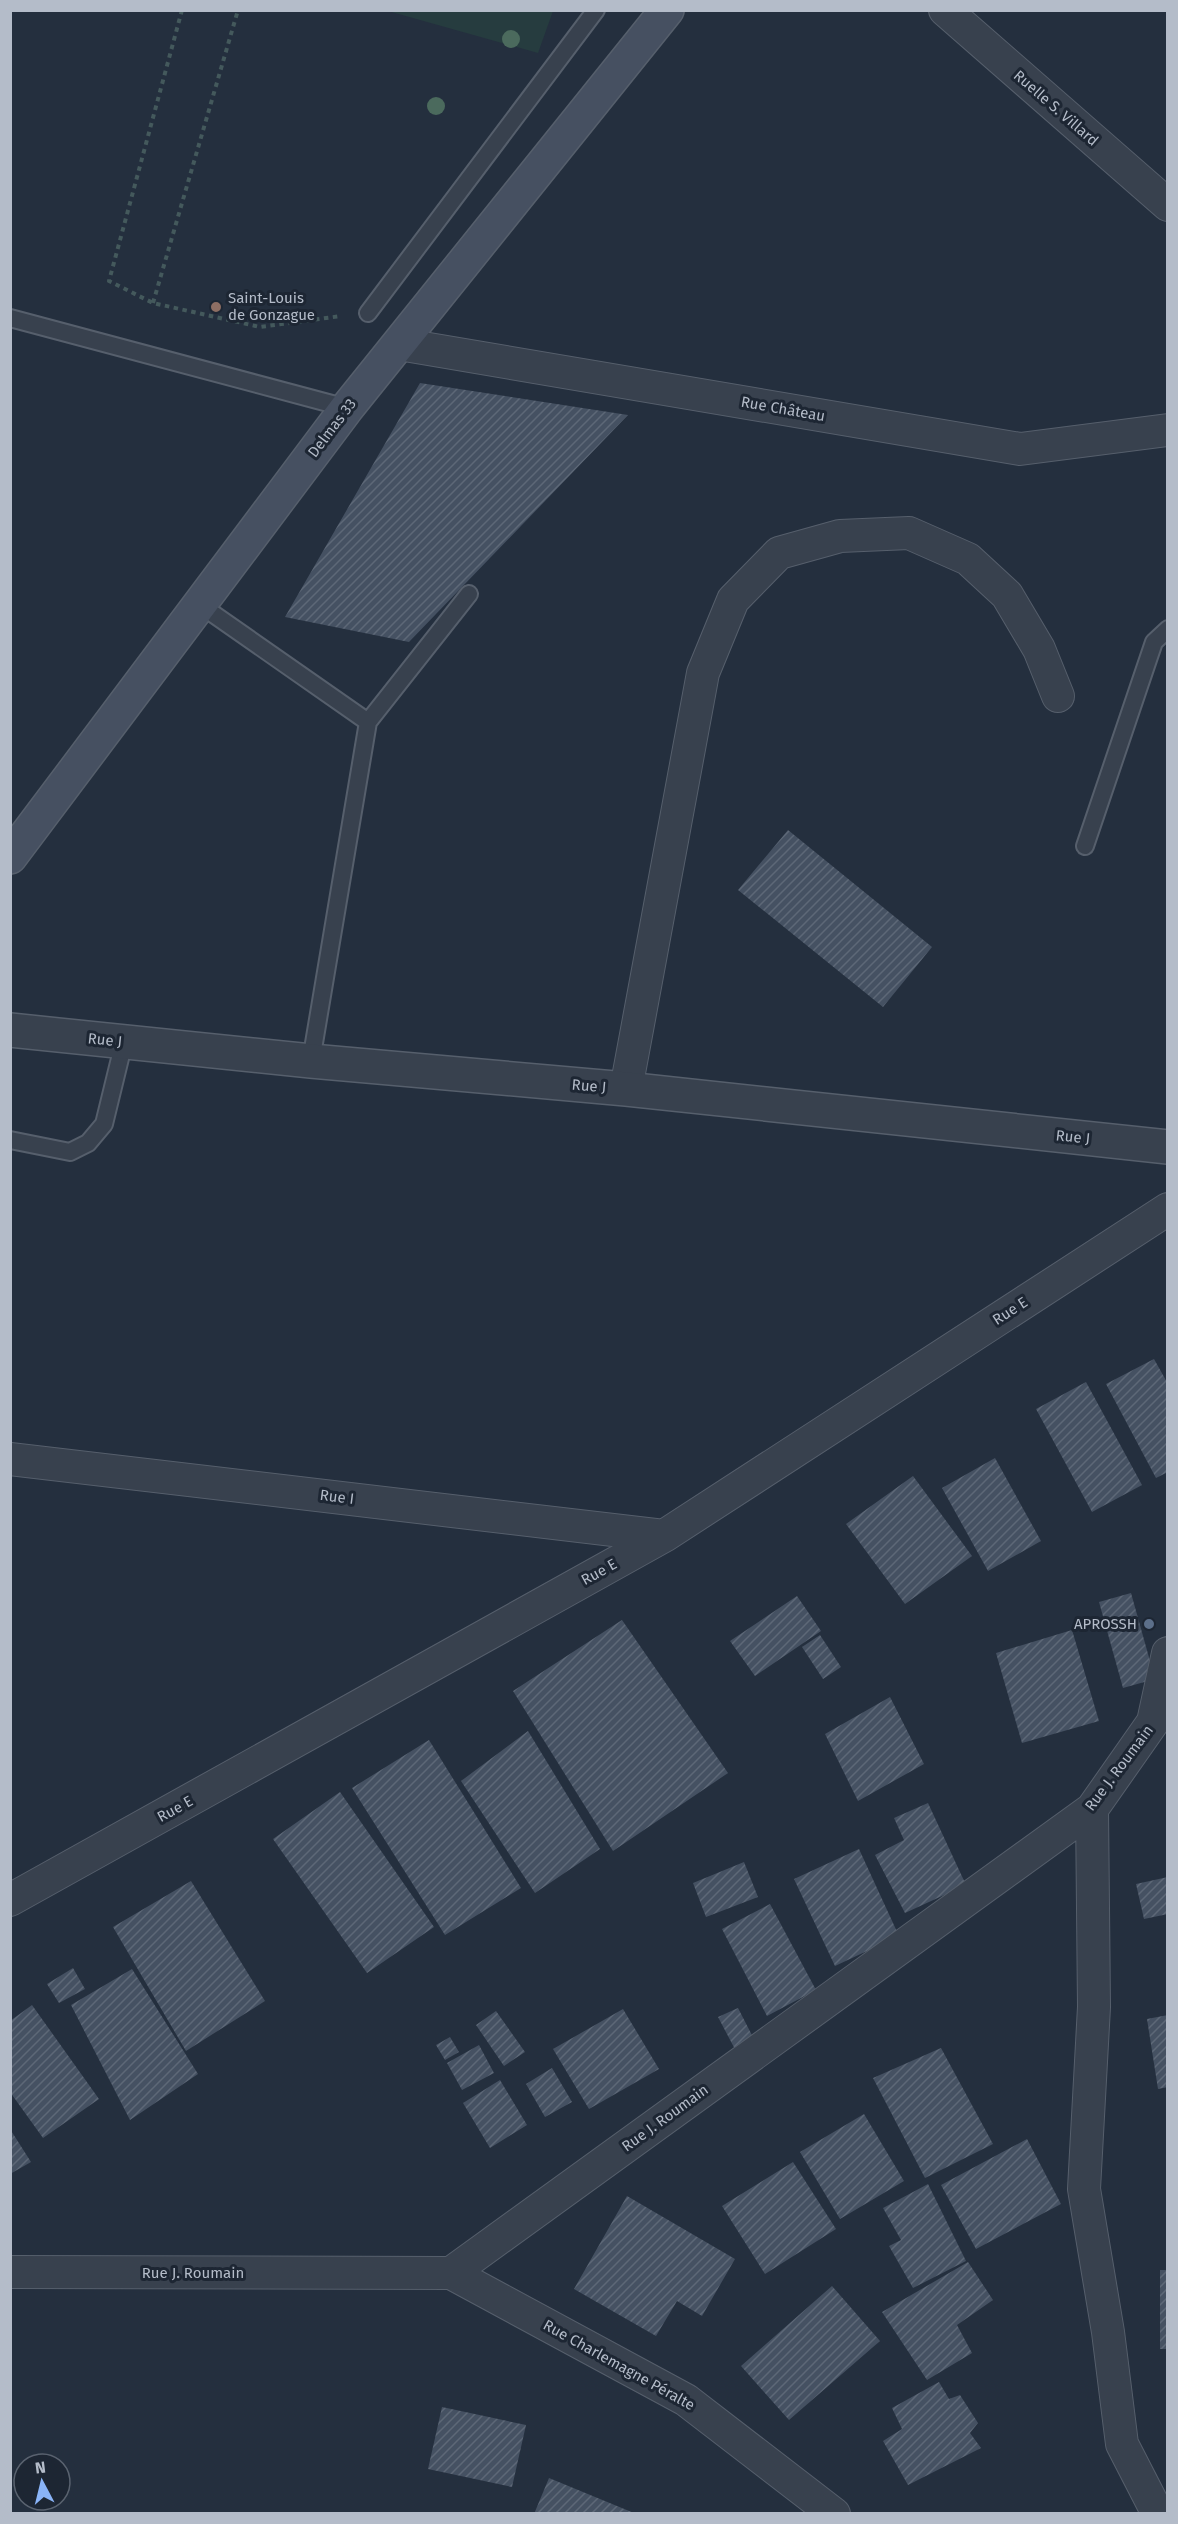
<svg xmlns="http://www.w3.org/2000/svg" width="1178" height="2524" viewBox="0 0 1178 2524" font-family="'Fira Sans',sans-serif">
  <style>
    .pitch { fill: #263c3f }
    .building { fill: url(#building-hatch) }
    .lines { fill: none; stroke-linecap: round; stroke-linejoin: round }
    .service-casing { stroke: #565f6c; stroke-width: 20 }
    .minor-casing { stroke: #565f6c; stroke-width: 34 }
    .tertiary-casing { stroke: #565f6c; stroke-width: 36 }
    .secondary-casing { stroke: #565f6c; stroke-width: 36 }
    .path { stroke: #44595c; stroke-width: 4; stroke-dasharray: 4.5 4.5; stroke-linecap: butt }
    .service { stroke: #38414e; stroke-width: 16 }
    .minor { stroke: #38414e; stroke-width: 32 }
    .tertiary { stroke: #38414e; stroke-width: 33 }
    .secondary { stroke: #465061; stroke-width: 33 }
    .tree { fill: #4b6a5d }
    .education-dot { fill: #8d6e63; stroke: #1d2633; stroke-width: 2 }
    .service-dot { fill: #5c6f8a; stroke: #1d2633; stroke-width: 2 }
    .labels { text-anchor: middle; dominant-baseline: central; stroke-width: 6; stroke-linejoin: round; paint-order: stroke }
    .street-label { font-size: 15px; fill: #b4bcc9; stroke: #1d2633 }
    .poi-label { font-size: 15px; fill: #b4bcc9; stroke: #1d2633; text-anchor: start }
  </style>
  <defs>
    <pattern id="building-hatch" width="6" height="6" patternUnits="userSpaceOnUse" patternTransform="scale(1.5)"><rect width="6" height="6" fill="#455162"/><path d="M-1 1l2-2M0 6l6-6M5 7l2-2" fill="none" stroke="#5d6877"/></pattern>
  </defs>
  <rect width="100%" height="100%" fill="#242f3e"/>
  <!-- pitch -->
  <path class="pitch" d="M388,11H553L538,53Z"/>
  <!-- building -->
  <path class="building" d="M420,383L628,415L409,642L285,617Z
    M788,830L932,947L883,1007L738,890Z
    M1154,1359L1168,1384V1472L1156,1478L1106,1384Z
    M1086,1382L1142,1485L1092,1512L1036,1409Z
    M995,1458L1041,1541L988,1571L942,1488Z
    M913,1476L972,1556L905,1604L846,1524Z
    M1131,1593L1155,1679L1123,1688L1099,1602Z
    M797,1596L821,1631L755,1676L730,1641Z
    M622,1620L728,1773L613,1851L513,1691Z
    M1072,1630L1099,1721L1022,1743L996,1653Z
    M820,1635L841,1667L823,1679L802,1647Z
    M890,1697L924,1764L858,1801L825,1734Z
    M528,1731L600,1849L535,1893L461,1781Z
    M429,1740L521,1888L445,1935L352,1788Z
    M340,1792L434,1927L367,1973L273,1839Z
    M928,1803L966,1885L905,1913L875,1855L904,1840L894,1818Z
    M859,1849L899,1936L835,1966L794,1879Z
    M744,1862L758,1897L706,1917L693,1883Z
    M1168,1877V1914L1144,1919L1136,1884Z
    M191,1881L265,2001L186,2051L113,1927Z
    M770,1904L816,1990L767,2016L722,1929Z
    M73,1968L85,1989L59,2003L47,1984Z
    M132,1969L198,2074L130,2120L71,2005Z
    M32,2005L99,2099L43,2138L10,2092V2021Z
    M738,2008L757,2045L738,2055L718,2017Z
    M623,2009L659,2069L589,2109L553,2049Z
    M496,2011L525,2052L504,2066L476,2025Z
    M1168,2015V2087L1158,2089L1147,2019Z
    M450,2037L459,2052L445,2060L436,2045Z
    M479,2045L494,2073L462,2090L447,2063Z
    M941,2048L993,2144L925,2178L873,2078Z
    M552,2068L572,2102L545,2117L526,2084Z
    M500,2080L527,2125L490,2148L463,2103Z
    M864,2114L904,2181L840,2219L800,2152Z
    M10,2129L31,2162L10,2174Z
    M1027,2139L1061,2204L976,2249L941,2185Z
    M793,2162L836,2229L765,2274L722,2206Z
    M928,2184L966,2261L913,2288L889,2246L901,2240L883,2208Z
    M627,2196L735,2259L702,2316L677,2301L656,2336L574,2289Z
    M968,2262L993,2300L957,2325L972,2353L927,2380L882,2312Z
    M1160,2270H1168V2349H1160Z
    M832,2286L880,2341L789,2420L741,2366Z
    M939,2382L949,2399L960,2395L978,2423L970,2433L981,2448L908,2485L883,2441L902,2429L892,2408Z
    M442,2407L526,2425L512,2487L428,2469Z
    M549,2478L634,2513V2514H534Z"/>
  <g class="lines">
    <!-- service casing -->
    <g class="service-casing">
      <path id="service" d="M368,313L596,10
        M10,318L347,408
        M199,604L368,722L311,1061
        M368,722L469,594
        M1085,846L1154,642L1168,629
        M10,1140L70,1152L88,1143L104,1124L124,1042"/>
    </g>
    <!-- minor casing -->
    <g class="minor-casing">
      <path id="minor" d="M945,10L1168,205
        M399,344L1020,449L1168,430
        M626,1089L703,673L733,600L779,553L840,536L909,533L968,559L1007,595L1039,649L1058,696
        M10,1459L664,1536
        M1092,1809L1094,2007L1084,2189L1108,2332L1122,2444L1158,2514
        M10,1900L664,1536L1168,1209
        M10,2272L451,2273L1092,1809L1153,1722L1168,1653
        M451,2273L686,2400L834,2514"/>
    </g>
    <!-- tertiary casing -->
    <g class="tertiary-casing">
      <path id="tertiary" d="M10,1030L311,1061L626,1089L1168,1147"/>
    </g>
    <!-- secondary casing -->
    <g class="secondary-casing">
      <path id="secondary" d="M10,857L347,408L667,10"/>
    </g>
    <!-- path -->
    <path class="path" d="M182,10L109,281L153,303L260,327L341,316
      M153,303L238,10"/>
    <!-- service -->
    <use href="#service" class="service"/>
    <!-- minor -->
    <use href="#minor" class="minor"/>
    <!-- tertiary -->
    <use href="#tertiary" class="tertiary"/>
    <!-- secondary -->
    <use href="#secondary" class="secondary"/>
  </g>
  <!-- trees -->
  <g class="tree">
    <circle cx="511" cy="39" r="9"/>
    <circle cx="436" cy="106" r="9"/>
  </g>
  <!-- markers -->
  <circle class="education-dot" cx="216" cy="307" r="6"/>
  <circle class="service-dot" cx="1149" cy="1624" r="6"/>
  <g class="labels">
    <!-- street labels -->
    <g class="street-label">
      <text transform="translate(1056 108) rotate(41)">Ruelle S. Villard</text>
      <text transform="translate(783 409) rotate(10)">Rue Château</text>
      <text transform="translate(332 428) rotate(-53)">Delmas 33</text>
      <text transform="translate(105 1040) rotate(6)">Rue J</text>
      <text transform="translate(589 1086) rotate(5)">Rue J</text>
      <text transform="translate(1073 1137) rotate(6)">Rue J</text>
      <text transform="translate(1010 1311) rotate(-33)">Rue E</text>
      <text transform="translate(337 1497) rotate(7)">Rue I</text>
      <text transform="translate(599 1572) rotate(-29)">Rue E</text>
      <text transform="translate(1119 1768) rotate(-53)">Rue J. Roumain</text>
      <text transform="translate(175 1809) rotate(-29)">Rue E</text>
      <text transform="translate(665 2118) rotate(-36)">Rue J. Roumain</text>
      <text x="193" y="2273">Rue J. Roumain</text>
      <text transform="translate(619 2365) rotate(29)">Rue Charlemagne Péralte</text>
    </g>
    <!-- poi labels -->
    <g class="poi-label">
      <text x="228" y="298">Saint-Louis<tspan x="228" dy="17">de Gonzague</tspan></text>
      <text x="1137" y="1624" text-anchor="end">APROSSH</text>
    </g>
  </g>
  <!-- border -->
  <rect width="1178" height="2524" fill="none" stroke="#b4bcc9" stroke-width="24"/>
  <!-- north arrow -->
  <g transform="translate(42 2482) rotate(353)"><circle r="28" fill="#1d2633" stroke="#59626f" stroke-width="1.5"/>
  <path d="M0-4.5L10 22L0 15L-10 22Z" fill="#8ab4f8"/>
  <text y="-9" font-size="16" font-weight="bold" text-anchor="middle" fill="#b4bcc9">N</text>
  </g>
</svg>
